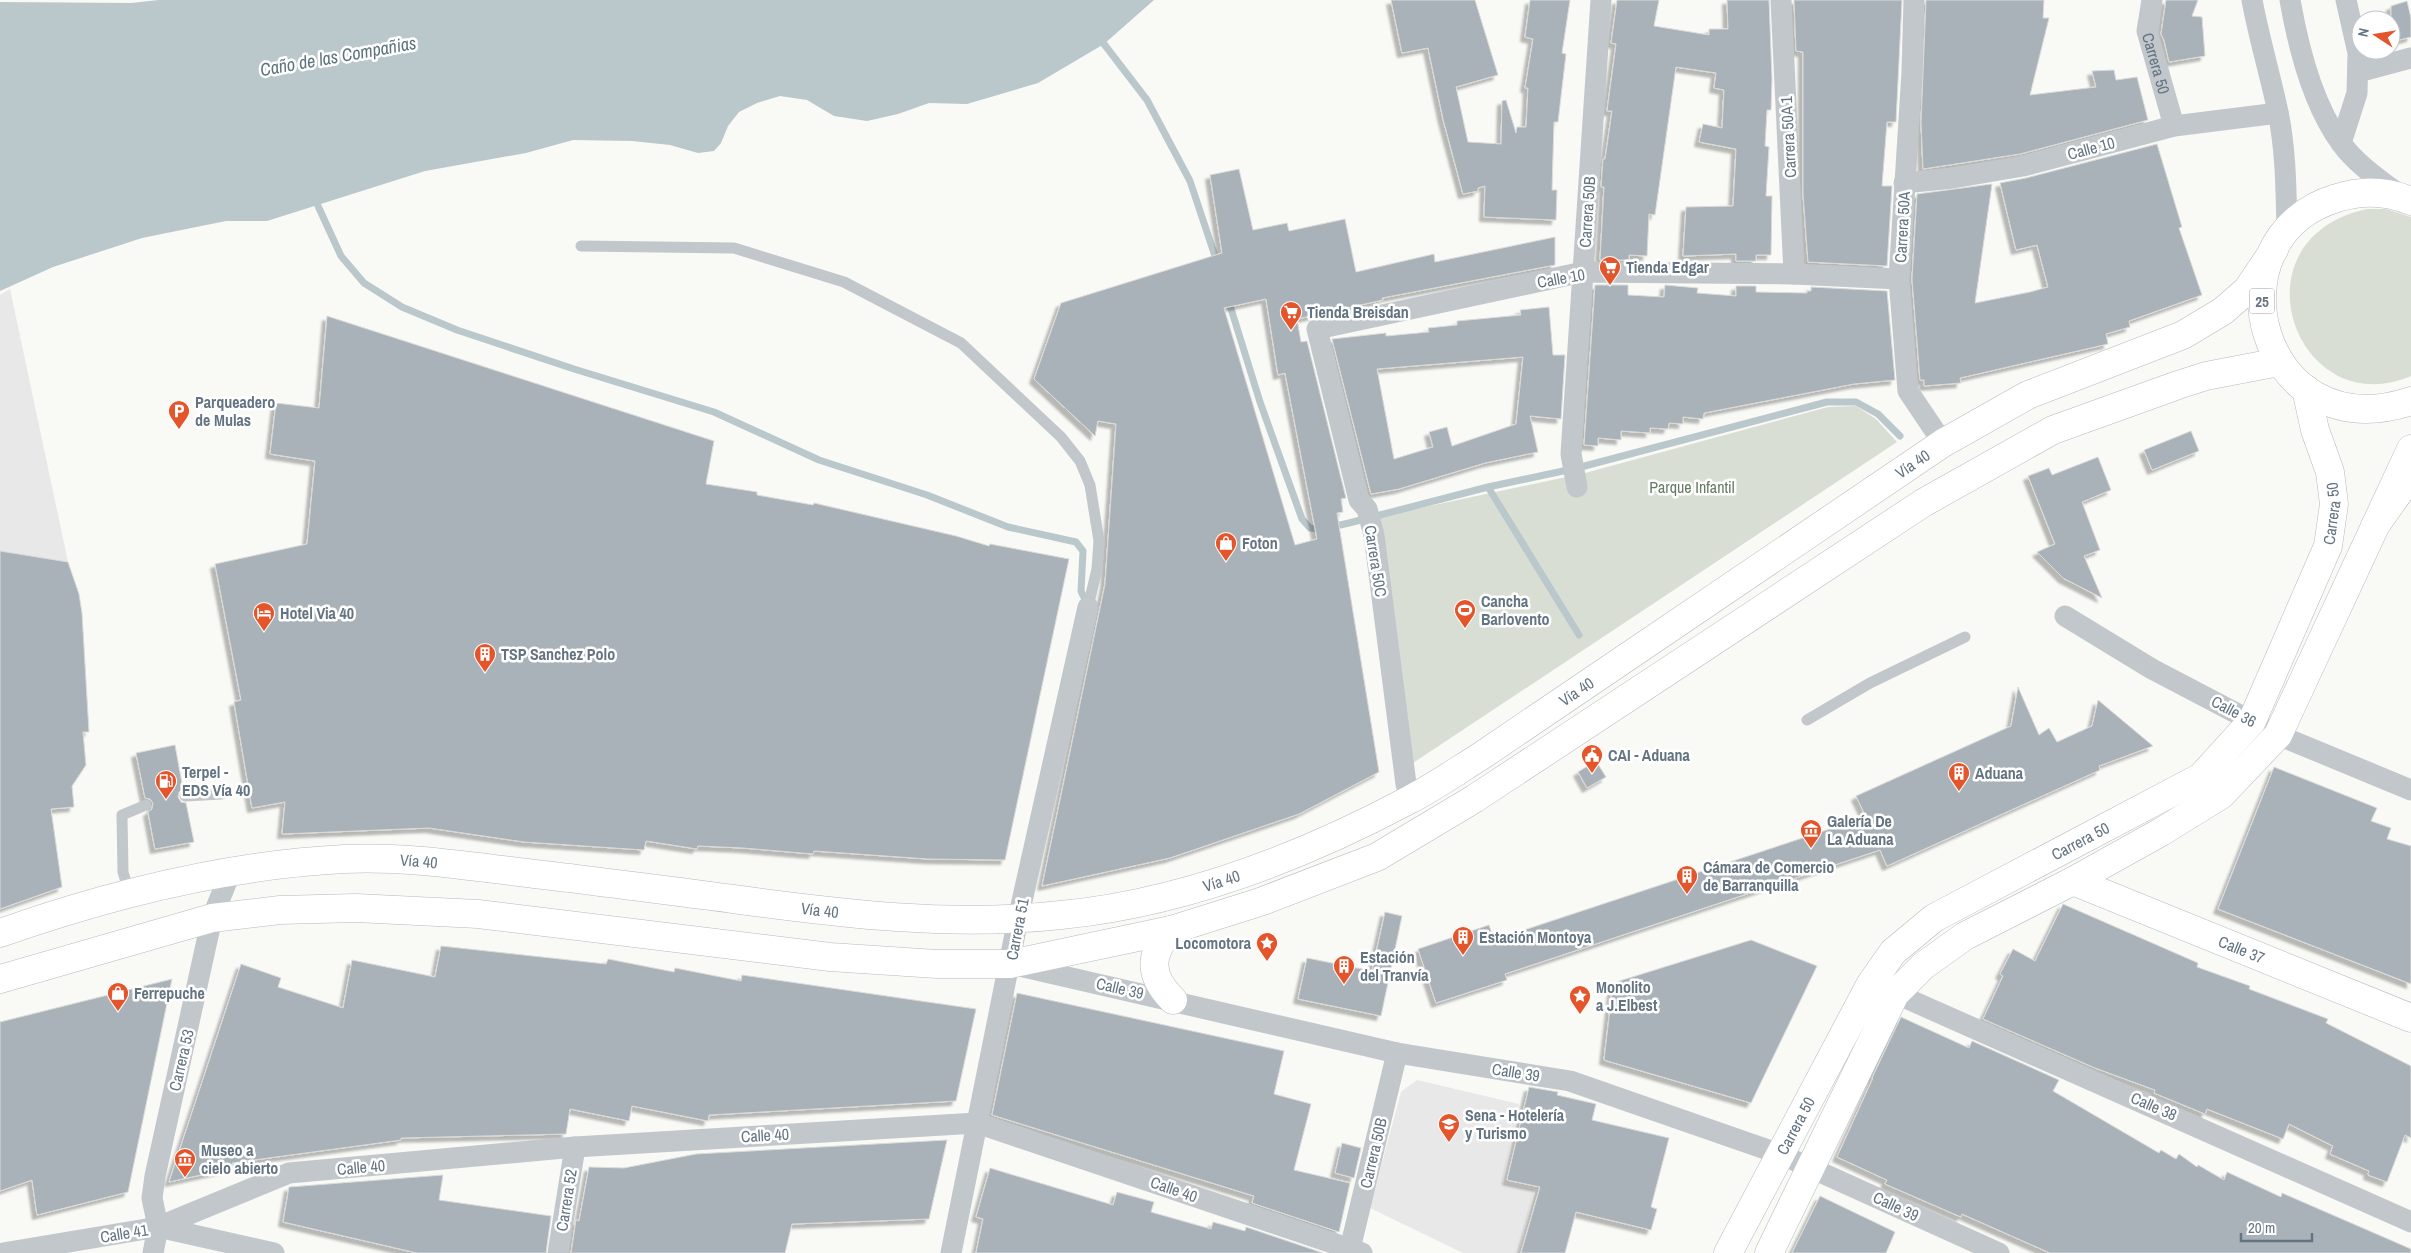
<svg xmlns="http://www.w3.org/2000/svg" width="2411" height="1253" viewBox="0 0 2411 1253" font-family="'Archivo Narrow',sans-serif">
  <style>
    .built { fill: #e7e8e7 }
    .green { fill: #d9ded5 }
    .water { fill: #bac7cb }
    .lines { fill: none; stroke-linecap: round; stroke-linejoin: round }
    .stream { stroke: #bac7cb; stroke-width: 7 }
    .building { fill: #a9b2b8; stroke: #dbdbd9; fill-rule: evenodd; filter: url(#shadow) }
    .secondary-casing { stroke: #b5babf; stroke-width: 29 }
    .highway-casing { stroke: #b6babd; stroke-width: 29 }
    .lane { stroke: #c2c7cb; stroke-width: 11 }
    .street { stroke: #c2c7cb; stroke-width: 21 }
    .secondary { stroke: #fff; stroke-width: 28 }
    .highway { stroke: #fff; stroke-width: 28 }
    .labels { text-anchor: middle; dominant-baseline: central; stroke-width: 5; stroke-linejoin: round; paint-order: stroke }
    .shield { fill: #fff; stroke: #929ea8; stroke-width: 1 }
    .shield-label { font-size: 15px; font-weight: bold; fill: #647482 }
    .street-label { font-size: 16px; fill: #647482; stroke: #fff }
    .poi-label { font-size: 16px; font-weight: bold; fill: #647482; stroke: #fff; text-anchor: start }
    .park-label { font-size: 16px; fill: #677a63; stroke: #fff }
    .water-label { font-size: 18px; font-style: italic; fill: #5e747c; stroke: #fff }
  </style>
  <defs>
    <filter id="shadow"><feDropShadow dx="-4.5" dy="4.5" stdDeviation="1" flood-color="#0004"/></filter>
  </defs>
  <rect width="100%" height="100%" fill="#f9f9f6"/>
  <!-- built -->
  <path class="built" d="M10,289L68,562L0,551V295Z
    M1417,1080L1519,1104L1502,1183L1534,1190L1518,1253H1463L1370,1208L1401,1092Z"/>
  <!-- green -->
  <path class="green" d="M2367,209H2386L2411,217V376C2296,425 2229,239 2367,209Z
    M1856,406L1876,419L1897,442L1413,763L1373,518L1585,473L1828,407Z"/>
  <!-- water -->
  <path class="water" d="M159,0H1154L1104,44L1038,83L967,104L929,103L898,114L867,121L834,116L807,100L780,96L757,103L739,112L728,126L721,143L714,151L698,153L670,145L632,141L573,140L526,153L425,171L267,221H226L142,238L53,267L0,291V2L131,3Z"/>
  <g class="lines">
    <!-- stream -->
    <path class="stream" d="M1104,44L1147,100L1190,181L1217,262
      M318,206L341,256L364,283L402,307L457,330L574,369L714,412L819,460L927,495L1008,527L1076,542L1083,551L1081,591L1087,604
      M1228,299L1260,402L1302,519L1310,528L1322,529L1349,523L1488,487L1577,468L1827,402H1856L1878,414L1900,436
      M1488,487L1579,635"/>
  </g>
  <!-- building -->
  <path class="building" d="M1391,0H1475L1498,75L1456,87L1468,142L1501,144L1502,101L1506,100L1516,133L1517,127H1526L1528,88H1525L1533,39L1525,37L1530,0H1570L1562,53L1566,54L1558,122H1554L1552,190H1557L1556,220L1484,217L1485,186L1478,188V191L1463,194L1443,119L1428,48L1402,53Z
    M1617,0H1659L1654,26L1709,35V29H1728L1727,0H1769L1772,79L1771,110H1767L1765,146L1769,147L1766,196H1772L1771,255H1756V261H1736V254L1683,256L1686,207L1733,206L1736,149L1699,142L1703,124L1722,128L1724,90L1714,88L1716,73L1676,67L1655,215L1649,214L1647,256L1629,255V260H1600L1604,187H1601L1603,159H1605L1612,111H1607L1616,44L1611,43Z
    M1794,0H1902L1896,122H1887L1882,186H1892L1887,266L1808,262L1803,194V52L1796,51Z
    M1926,0H2044L2043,18H2049L2030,95L2096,87L2092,71L2114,70L2116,80L2137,77L2148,120L2020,154L1923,169L1921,122Z
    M2166,0H2198L2192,16L2202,17L2205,56L2169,62L2164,40L2161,34Z
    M2407,1L2411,18V37L2391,42V6Z
    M2157,144L2182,227L2179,228L2202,295L2129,321L2130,327L2106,334L2108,344L1960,378L1961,383L1924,386V380H1920L1912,279L1917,194L1992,184L1975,303L2030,292L2048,287L2037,245L2016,250L2000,183L2026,178Z
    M1239,169L1253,230L1287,223L1289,231L1345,219L1356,272L1434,254L1435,262L1555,237V265L1382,298L1383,300L1297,319L1301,342L1307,341L1346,498L1341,499L1343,512L1337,513L1379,772L1299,814L1170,858L1042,886L1105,584L1116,424L1098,421L1095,436L1034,379L1061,303L1222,253L1210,175ZM1266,299L1278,375L1285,373L1317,539L1295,545L1224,308Z
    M1595,285H1628V295L1664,297L1665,285L1698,288L1697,293L1736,296V286H1756V292L1807,293V291H1811V287L1887,291L1895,380L1854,384L1704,413L1703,419L1683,417V424L1669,423L1668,429L1650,428V433L1621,431V440L1598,438V446L1584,445Z
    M1549,307L1553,355H1565L1561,419L1530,416L1538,452L1485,463L1399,489L1371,494L1332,339L1386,333V336L1429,332L1428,328L1457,325V321L1521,315L1520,310ZM1523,357L1516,424L1452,446L1447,427L1429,432L1433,447L1394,459L1377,369Z
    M327,316L714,441L706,484L757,492V495L813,505L814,503L956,536L989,546L990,544L1069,559L1005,860L928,859L814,851L813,854L743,848L698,846L697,849L646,841L644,850L524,842L429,828L282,834L285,802L252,808L234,702L241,700L215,564L307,544L315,461L270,454L276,403L319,408Z
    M2191,431L2199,451L2152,470L2144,450Z
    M2098,457L2111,490L2082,502L2100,550L2084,556L2102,598L2063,578L2037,552L2055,544L2028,476L2049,468L2052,475Z
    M0,551L68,562L79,594L82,613L89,732H83L86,765L72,786L74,807L51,809L62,887L0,909Z
    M2018,687L2039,735L2049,728L2057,742L2092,726L2098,700L2153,746L2099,766L2100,770L1887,866L1880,850L1505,974L1507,980L1436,1003L1418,949L1489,925L1494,940L1866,817L1856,796L2011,726Z
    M175,745L183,789L179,792L178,797L181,802L186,803L194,842L155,849L148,812L152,809L153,803L150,799L145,798L136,753Z
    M1596,761L1606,777L1587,788L1578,772Z
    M2274,767L2377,808L2371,821L2391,828L2387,839L2411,846V984L2218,909Z
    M2063,904L2198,963L2197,967L2250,986L2249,989L2328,1019L2326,1023L2411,1066V1138L2405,1135L2387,1182L2368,1175L2369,1171L2330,1154L2333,1146L2289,1124L2283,1139L2207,1109L2205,1114L2154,1093L2155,1090L2095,1068L1983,1019L2003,976L2000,974L2013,949L2035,961Z
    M1385,912L1402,916L1381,1016L1298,999L1307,958L1372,971Z
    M1751,940L1817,966L1751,1103L1604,1060L1613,983Z
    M441,946L606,964L608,959L674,972L675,968L741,981L742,975L976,1009L956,1101L709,1115L708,1121L632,1106L629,1121L570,1109L566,1134L401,1138V1140L232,1163L233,1168L169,1182L241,964L281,978L278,987L343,1008L352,960L435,977Z
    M172,979L128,1192L37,1215L32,1180L0,1191V1022Z
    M1017,993L1284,1051L1274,1094L1311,1104L1294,1170L1350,1183L1339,1232L1252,1203L1254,1196L992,1115Z
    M1901,1017L1969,1048L1972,1041L2059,1080L2053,1091L2159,1153L2161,1150L2176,1159L2179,1154L2197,1167L2198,1165L2224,1180L2227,1172L2281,1197L2282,1193L2411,1249V1253H2050L1962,1214L1961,1217L1885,1184L1887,1180L1837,1157L1873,1078H1872Z
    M1529,1087L1558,1092L1557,1095L1596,1104L1592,1120L1669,1138L1651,1207L1657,1209L1651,1230L1576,1212L1565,1253H1521L1540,1187L1507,1180Z
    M947,1140L929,1219L792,1224L785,1253H571L576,1220L579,1221L589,1167L624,1168L696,1154Z
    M1342,1143L1361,1148L1354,1178L1335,1173Z
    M990,1168L1113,1205L1117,1192L1154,1202L1151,1212L1211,1229L1213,1222L1245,1231L1246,1227L1323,1253H976L983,1219L976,1217Z
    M443,1175L439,1200L551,1216L546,1253H417L283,1222L289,1187Z
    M1820,1196L1895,1232L1886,1253H1792Z"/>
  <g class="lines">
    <!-- secondary casing -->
    <g class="secondary-casing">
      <g id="secondary">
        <path id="s2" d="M2073,881L2411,1018"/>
        <path id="s3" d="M1728,1253L1870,985L1893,952L1934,918L2201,777L2252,721L2328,546L2334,504L2330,472L2315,430L2306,389"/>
        <path d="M1769,1253L1895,994L1923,966L1965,936L2073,881L2161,832L2221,795L2278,735L2411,449"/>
      </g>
    </g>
    <!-- highway casing -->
    <g class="highway-casing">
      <g id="highway">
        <path d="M2411,201C2387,191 2362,190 2337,198C2205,237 2258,452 2411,401"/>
        <path d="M2375,526L2411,475"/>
        <path d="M1171,930C1148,955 1149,976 1173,1000"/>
        <path id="s4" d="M0,933C111,894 226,865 344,859C405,856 467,866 527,873C596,881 664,890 733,899C842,914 951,927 1061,915C1183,903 1302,857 1409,800C1434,787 1457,771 1481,756L1943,443L2028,395L2183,335L2223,311L2247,290L2274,250"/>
        <path d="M0,979L212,918L280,910L356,908L478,914L830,957L937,964H1010L1171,930L1260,902L1377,857L1474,799L1923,503L2053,430L2178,385L2206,376L2279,362"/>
      </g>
    </g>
    <!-- lane -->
    <path class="lane" d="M581,246L734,248L844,282L961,343L1061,437L1080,461L1090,485L1099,541L1097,569L1088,607
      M1807,720L1870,683L1965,637
      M185,796L222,794
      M129,892L123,872L122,815L146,805"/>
    <!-- street -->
    <g class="street">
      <path d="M1781,0L1794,274"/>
      <path d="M1914,0L1912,72L1899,279L1908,391L1943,443"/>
      <path id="s1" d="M2152,0L2147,31L2174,126"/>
      <path d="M2252,0C2259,38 2270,74 2278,112C2286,151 2286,191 2287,230"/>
      <path d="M2290,0C2298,46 2313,105 2341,143C2356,164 2380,180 2401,196"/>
      <path d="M2358,72L2411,58"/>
      <path d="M2341,143L2357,93L2358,53L2346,0"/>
      <path d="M1904,183L1953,178L2023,166L2174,126L2278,113"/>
      <path d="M1577,487L1571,454L1601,0"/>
      <path d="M2065,616L2152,669L2278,735L2411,790"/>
      <path d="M1410,799L1406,784L1374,535L1367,509L1359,500L1317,329L1583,272L1794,274L1899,279"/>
      <path d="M1015,965L1397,1053L1570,1081L1780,1154L1999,1253"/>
      <path d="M1883,988L2411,1222"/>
      <path d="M158,1227L289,1173L575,1147L977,1123L1362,1253"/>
      <path d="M3,1253L158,1227L274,1253"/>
      <path d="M153,1253L158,1227L152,1198L155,1176L212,918L231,871"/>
      <path d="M558,1253L575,1147"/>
      <path d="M951,1253L1018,919L1088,607"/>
      <path d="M1349,1253L1397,1053"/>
    </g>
    <!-- secondary -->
    <use href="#secondary" class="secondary"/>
    <!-- highway -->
    <use href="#highway" class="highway"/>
  </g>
  <!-- icons -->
  <defs>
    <g id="supermarket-pin" transform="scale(1.125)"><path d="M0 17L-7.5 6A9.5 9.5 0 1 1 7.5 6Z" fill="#e4552b" stroke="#fff"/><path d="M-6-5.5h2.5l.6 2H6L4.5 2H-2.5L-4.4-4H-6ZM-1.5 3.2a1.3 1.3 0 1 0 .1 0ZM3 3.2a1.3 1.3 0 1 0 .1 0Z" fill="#fff"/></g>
    <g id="parking-pin" transform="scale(1.125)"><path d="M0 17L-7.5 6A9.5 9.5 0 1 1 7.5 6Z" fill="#e4552b" stroke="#fff"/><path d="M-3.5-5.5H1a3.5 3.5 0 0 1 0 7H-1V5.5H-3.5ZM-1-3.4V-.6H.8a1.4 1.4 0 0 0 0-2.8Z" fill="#fff"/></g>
    <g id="shop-pin" transform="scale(1.125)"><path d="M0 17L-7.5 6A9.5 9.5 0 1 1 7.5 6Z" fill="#e4552b" stroke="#fff"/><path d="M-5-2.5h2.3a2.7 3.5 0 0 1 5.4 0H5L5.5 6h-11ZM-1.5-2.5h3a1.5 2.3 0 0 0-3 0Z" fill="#fff"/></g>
    <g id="stadium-pin" transform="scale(1.125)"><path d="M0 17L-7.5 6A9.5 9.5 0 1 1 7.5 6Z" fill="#e4552b" stroke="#fff"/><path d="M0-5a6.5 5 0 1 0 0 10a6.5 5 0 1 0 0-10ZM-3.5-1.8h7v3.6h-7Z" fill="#fff"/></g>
    <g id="hotel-pin" transform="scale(1.125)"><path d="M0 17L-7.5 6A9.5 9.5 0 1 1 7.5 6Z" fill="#e4552b" stroke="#fff"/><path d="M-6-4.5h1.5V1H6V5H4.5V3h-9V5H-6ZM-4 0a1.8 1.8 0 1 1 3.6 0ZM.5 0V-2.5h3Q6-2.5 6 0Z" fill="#fff"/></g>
    <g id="building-pin" transform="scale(1.125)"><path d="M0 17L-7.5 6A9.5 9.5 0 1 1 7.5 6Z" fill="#e4552b" stroke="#fff"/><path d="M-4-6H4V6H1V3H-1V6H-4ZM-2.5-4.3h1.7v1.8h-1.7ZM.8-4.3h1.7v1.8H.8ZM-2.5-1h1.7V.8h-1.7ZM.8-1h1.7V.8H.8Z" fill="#fff"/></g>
    <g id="civic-pin" transform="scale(1.125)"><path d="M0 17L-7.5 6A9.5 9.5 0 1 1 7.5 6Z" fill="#e4552b" stroke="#fff"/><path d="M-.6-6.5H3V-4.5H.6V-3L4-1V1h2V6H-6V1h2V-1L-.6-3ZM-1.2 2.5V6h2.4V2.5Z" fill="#fff"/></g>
    <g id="fuel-pin" transform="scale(1.125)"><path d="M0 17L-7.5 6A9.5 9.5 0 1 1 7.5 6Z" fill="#e4552b" stroke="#fff"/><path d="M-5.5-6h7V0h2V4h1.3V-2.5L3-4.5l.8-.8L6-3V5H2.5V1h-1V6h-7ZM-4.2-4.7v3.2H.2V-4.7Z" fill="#fff"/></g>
    <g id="museum-pin" transform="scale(1.125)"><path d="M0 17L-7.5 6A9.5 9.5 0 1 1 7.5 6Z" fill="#e4552b" stroke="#fff"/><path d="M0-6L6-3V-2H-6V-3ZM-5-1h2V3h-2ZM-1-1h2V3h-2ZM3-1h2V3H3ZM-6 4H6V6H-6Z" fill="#fff"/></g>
    <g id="sight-pin" transform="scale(1.125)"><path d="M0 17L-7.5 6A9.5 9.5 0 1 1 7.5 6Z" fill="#e4552b" stroke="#fff"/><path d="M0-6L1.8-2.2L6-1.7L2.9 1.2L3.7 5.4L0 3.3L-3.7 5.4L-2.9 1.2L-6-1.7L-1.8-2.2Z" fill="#fff"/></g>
    <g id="university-pin" transform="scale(1.125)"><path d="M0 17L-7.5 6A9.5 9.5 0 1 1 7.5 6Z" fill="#e4552b" stroke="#fff"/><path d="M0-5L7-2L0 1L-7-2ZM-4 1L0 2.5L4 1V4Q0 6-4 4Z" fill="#fff"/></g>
  </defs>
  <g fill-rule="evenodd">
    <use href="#supermarket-pin" x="1610" y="267"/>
    <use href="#supermarket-pin" x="1291" y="312"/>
    <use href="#parking-pin" x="179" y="411"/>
    <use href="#shop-pin" x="1226" y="543"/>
    <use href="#stadium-pin" x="1465" y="610"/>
    <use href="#hotel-pin" x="264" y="613"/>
    <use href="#building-pin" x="485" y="654"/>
    <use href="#civic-pin" x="1592" y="755"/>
    <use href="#building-pin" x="1959" y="773"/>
    <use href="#fuel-pin" x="166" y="781"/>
    <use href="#museum-pin" x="1811" y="830"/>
    <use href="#building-pin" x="1687" y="876"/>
    <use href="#building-pin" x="1463" y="937"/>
    <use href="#sight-pin" x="1267" y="943"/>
    <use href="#building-pin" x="1344" y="966"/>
    <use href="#shop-pin" x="118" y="993"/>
    <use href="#sight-pin" x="1580" y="996"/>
    <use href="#university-pin" x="1449" y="1124"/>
    <use href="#museum-pin" x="185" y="1159"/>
  </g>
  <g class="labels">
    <!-- shield labels -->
    <rect class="shield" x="2249.5" y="288.5" width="25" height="25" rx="4"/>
    <g class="shield-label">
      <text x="2262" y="301">25</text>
    </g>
    <!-- street labels -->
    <g class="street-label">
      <text stroke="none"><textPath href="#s1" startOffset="65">Carrera 50</textPath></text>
      <text transform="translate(1788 137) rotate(-93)">Carrera 50A 1</text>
      <text transform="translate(2091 148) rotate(-15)">Calle 10</text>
      <text transform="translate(1587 212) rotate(-86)">Carrera 50B</text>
      <text transform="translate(1902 227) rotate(-87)">Carrera 50A</text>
      <text transform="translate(1561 278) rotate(-10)">Calle 10</text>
      <text stroke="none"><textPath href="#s4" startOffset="2048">Vía 40</textPath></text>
      <text stroke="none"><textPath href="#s3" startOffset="998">Carrera 50</textPath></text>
      <text transform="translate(1376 561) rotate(81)">Carrera 50C</text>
      <text stroke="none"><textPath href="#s4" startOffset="1642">Vía 40</textPath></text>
      <text transform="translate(2234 711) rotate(28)">Calle 36</text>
      <text stroke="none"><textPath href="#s3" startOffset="562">Carrera 50</textPath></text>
      <text stroke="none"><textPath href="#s4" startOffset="428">Vía 40</textPath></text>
      <text stroke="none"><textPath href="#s4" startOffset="1238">Vía 40</textPath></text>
      <text stroke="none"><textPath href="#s4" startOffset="832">Vía 40</textPath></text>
      <text transform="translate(1017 929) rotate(-79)">Carrera 51</text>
      <text stroke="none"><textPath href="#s2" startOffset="182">Calle 37</textPath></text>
      <text transform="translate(1120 988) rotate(13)">Calle 39</text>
      <text transform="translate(181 1060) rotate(-77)">Carrera 53</text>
      <text transform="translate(1516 1072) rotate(9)">Calle 39</text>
      <text transform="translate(2154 1106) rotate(23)">Calle 38</text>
      <text stroke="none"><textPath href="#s3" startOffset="144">Carrera 50</textPath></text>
      <text transform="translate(765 1135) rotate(-3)">Calle 40</text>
      <text transform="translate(1373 1153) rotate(-77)">Carrera 50B</text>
      <text transform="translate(361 1167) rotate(-5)">Calle 40</text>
      <text transform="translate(1174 1189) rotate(19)">Calle 40</text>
      <text transform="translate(566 1200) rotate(-81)">Carrera 52</text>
      <text transform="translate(1896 1206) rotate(25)">Calle 39</text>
      <text transform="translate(124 1233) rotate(-9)">Calle 41</text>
    </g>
    <!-- poi labels -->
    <g class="poi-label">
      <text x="1626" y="267">Tienda Edgar</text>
      <text x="1307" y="312">Tienda Breisdan</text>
      <text x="195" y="402">Parqueadero<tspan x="195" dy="18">de Mulas</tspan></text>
      <text x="1242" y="543">Foton</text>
      <text x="1481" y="601">Cancha<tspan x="1481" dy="18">Barlovento</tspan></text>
      <text x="280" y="613">Hotel Via 40</text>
      <text x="501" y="654">TSP Sanchez Polo</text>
      <text x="1608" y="755">CAI - Aduana</text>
      <text x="182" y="772">Terpel -<tspan x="182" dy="18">EDS Vía 40</tspan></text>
      <text x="1975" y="773">Aduana</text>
      <text x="1827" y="821">Galería De<tspan x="1827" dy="18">La Aduana</tspan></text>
      <text x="1703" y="867">Cámara de Comercio<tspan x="1703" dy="18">de Barranquilla</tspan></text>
      <text x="1479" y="937">Estación Montoya</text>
      <text x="1251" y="943" text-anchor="end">Locomotora</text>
      <text x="1360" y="957">Estación<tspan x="1360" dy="18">del Tranvía</tspan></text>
      <text x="1596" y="987">Monolito<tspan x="1596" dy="18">a J.Elbest</tspan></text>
      <text x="134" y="993">Ferrepuche</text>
      <text x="1465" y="1115">Sena - Hotelería<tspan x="1465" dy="18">y Turismo</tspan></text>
      <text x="201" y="1150">Museo a<tspan x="201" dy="18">cielo abierto</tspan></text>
    </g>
    <!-- park labels -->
    <g class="park-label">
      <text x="1692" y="487">Parque Infantil</text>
    </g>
    <!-- water labels -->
    <g class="water-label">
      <text transform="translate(338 56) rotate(-10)">Caño de las Compañias</text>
    </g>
  </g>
  <!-- north arrow -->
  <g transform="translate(2376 35) rotate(282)"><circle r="24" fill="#ffffff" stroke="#c1c7cd"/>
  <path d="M0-4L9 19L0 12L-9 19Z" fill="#e4552b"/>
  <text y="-8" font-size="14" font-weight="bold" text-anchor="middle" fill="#647482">N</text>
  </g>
  <!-- scale -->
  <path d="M2241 1233v8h71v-8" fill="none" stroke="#647482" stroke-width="2.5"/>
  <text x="2248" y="1233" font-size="15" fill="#647482" stroke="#ffffff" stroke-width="4" paint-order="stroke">20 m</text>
</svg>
